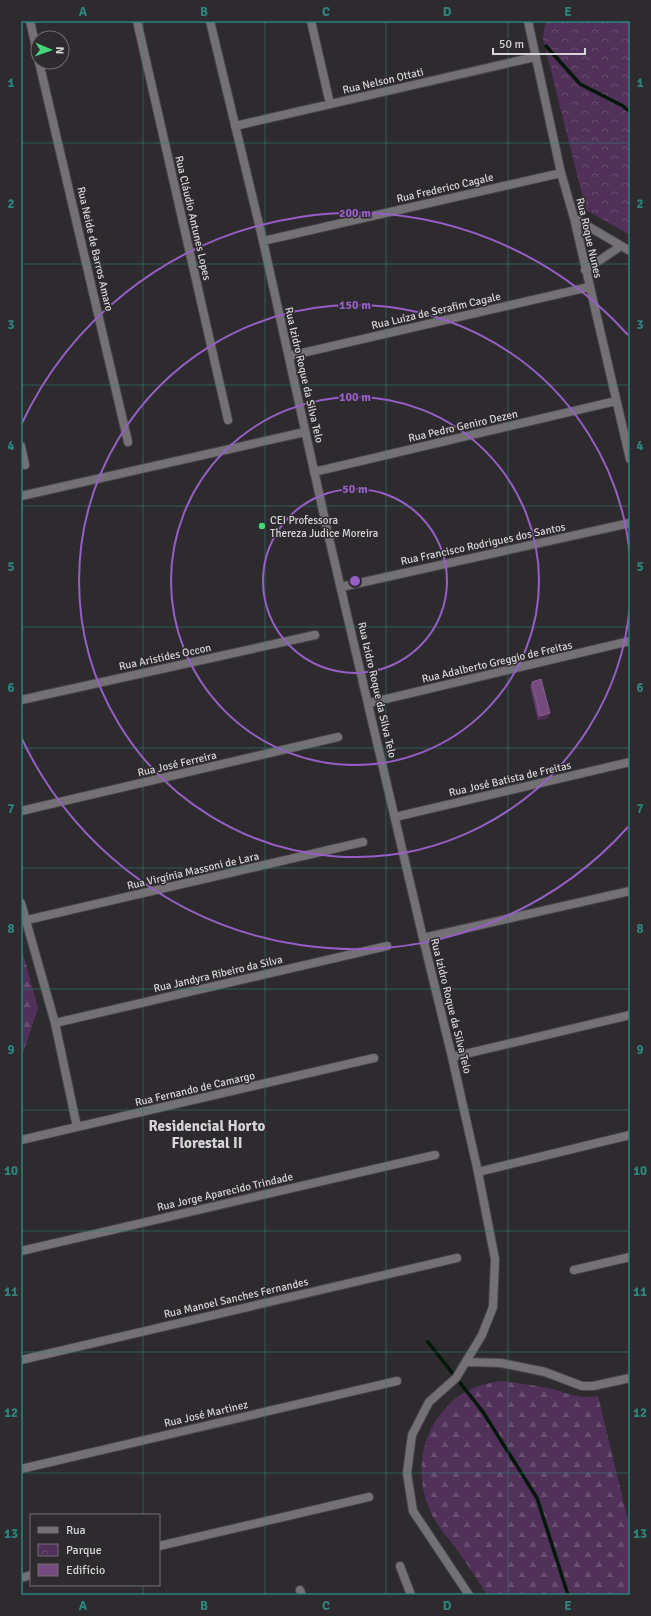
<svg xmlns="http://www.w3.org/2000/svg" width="651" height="1616" viewBox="0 0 651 1616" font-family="Signika,sans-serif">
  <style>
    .forest { fill: url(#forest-firs) }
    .park { fill: url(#park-crowns) }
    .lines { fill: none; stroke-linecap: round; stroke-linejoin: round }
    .stream { stroke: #021808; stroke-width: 3.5 }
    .street-casing { stroke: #484649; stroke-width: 10 }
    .street { stroke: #747175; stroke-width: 8 }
    .wall { fill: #693b74 }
    .shaded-wall { fill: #4d2d54 }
    .building { fill: #754b7f; stroke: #84608c }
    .grid { fill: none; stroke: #2d847e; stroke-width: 1; stroke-opacity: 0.55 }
    .ring { fill: none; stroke: #965ec6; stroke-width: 2 }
    .poi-dot { fill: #44d77a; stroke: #2e2b2f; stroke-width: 1.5 }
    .labels { text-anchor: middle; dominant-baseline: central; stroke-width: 3; stroke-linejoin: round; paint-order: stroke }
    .street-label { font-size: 11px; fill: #d6d4d6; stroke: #2e2b2f }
    .poi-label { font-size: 11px; fill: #d6d4d6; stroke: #2e2b2f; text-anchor: start }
    .district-label { font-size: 15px; font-weight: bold; fill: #d6d4d6; stroke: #2e2b2f }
    .centre { fill: #965ec6; stroke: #2e2b2f; stroke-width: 2 }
    .ring-label { font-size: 12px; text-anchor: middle; font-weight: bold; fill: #965ec6; stroke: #2e2b2f; stroke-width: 3; stroke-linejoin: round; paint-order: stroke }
    .neatline { fill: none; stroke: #2d847e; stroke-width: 1.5 }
    .grid-label { font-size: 13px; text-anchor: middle; font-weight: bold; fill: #2d847e }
  </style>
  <defs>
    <pattern id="forest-firs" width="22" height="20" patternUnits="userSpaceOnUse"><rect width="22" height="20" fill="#513159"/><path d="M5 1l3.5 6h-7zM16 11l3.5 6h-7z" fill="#694e70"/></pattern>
    <pattern id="park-crowns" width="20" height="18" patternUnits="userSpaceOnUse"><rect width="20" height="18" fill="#513159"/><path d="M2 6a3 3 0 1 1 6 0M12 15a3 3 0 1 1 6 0" fill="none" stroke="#694e70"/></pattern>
  </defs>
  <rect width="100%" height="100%" fill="#2e2b2f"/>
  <!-- forest -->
  <path class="forest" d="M21,946L38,1008L21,1059Z
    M500,1381C518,1383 535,1385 553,1389C570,1394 579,1399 598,1396L630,1529V1595H487C477,1578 466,1563 455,1547C449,1539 443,1533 438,1525C423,1503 418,1475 424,1449C426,1439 431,1428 437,1419C457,1393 468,1387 500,1381Z"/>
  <!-- park -->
  <path class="park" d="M547,21H630V235L586,210L543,39L544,29Z"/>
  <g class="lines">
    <!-- stream -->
    <path class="stream" d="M546,46L580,84L623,106L630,112
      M428,1342L483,1412L537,1498L568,1595"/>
    <!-- street casing -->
    <g class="street-casing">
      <path id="street" d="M30,21L38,56
        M137,21L228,420
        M210,21L263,241L329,538L423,938L452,1057L478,1172L495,1259L493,1307L482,1335L456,1378L429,1402L412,1435L407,1473L413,1511L469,1595
        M311,21L330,104
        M528,21L561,173L574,218L630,459
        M39,62L128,442
        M235,126L535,57
        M574,218L630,251
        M263,241L561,173
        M585,270L621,246
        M289,356L589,287
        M21,446L25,465
        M314,472L616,401
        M21,496L305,432
        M341,587L630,523
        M21,700L315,635
        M369,703L630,641
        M21,811L338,737
        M395,817L630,762
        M21,903L55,1023L77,1127
        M27,920L363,842
        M423,938L630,891
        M55,1023L387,946
        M452,1057L630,1015
        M21,1140L374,1058
        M478,1172L630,1135
        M21,1251L435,1155
        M574,1270L630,1257
        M21,1360L457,1258
        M467,1362L501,1363L545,1372L582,1386H593L630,1378
        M21,1469L397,1381
        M159,1546L369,1497
        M400,1566L411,1595
        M21,1578L31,1575
        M300,1590L302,1595"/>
    </g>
    <!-- street -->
    <use href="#street" class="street"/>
  </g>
  <!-- wall -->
  <path class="wall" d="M532,682L548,718L538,720L530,686Z"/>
  <!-- shaded-wall -->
  <path class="shaded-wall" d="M550,713L548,718L538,720L540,716Z"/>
  <!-- building -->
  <path class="building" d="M541,679L550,713L540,716L532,682Z"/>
  <!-- grid -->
  <path class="grid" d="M143,21V1515M265,21V1595M386,21V1595M508,21V1595M21,143H630M21,264H630M21,385H630M21,506H630M21,627H630M21,748H630M21,868H630M21,989H630M21,1110H630M21,1231H630M21,1352H630M21,1473H630M143,1585V1595"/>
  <!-- distance rings -->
  <g class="ring">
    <circle cx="355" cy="581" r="92"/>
    <circle cx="355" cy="581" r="184"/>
    <path d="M630 605A276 276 0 1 1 630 557"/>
    <path d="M628 827A368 368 0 0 1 21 737M21 425A368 368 0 0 1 628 335"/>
  </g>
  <!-- markers -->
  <circle class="poi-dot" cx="262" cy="526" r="4"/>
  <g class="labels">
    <!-- street labels -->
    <g class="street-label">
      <text transform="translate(383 81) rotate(-13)">Rua Nelson Ottati</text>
      <text transform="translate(445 188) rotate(-13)">Rua Frederico Cagale</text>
      <text transform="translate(193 218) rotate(77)">Rua Cláudio Antunes Lopes</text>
      <text transform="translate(589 238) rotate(77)">Rua Roque Nunes</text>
      <text transform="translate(95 249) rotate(77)">Rua Neide de Barros Amaro</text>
      <text transform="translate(436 311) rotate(-13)">Rua Luíza de Serafim Cagale</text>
      <text transform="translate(304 375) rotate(77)">Rua Izidro Roque da Silva Telo</text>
      <text transform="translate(463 426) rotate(-13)">Rua Pedro Geniro Dezen</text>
      <text transform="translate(483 544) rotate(-12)">Rua Francisco Rodrigues dos Santos</text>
      <text transform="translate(165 657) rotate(-12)">Rua Aristides Occon</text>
      <text transform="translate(497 662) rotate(-13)">Rua Adalberto Greggio de Freitas</text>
      <text transform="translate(377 690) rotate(77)">Rua Izidro Roque da Silva Telo</text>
      <text transform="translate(177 764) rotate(-13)">Rua José Ferreira</text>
      <text transform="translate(510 779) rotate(-13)">Rua José Batista de Freitas</text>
      <text transform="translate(193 871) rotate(-13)">Rua Virgínia Massoni de Lara</text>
      <text transform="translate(218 974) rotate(-13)">Rua Jandyra Ribeiro da Silva</text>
      <text transform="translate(451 1006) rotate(76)">Rua Izidro Roque da Silva Telo</text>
      <text transform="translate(195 1089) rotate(-13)">Rua Fernando de Camargo</text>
      <text transform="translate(225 1192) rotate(-13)">Rua Jorge Aparecido Trindade</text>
      <text transform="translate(236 1298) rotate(-13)">Rua Manoel Sanches Fernandes</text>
      <text transform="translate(206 1414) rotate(-13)">Rua José Martinez</text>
    </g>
    <!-- poi labels -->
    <g class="poi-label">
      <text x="270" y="520">CEI Professora<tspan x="270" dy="13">Thereza Judice Moreira</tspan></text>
    </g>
    <!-- district labels -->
    <g class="district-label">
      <text x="207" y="1126">Residencial Horto<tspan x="207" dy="17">Florestal II</tspan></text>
    </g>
  </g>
  <circle cx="355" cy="581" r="6" class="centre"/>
  <g class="ring-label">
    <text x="355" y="217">200 m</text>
    <text x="355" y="309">150 m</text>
    <text x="355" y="401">100 m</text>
    <text x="355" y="493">50 m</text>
  </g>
  <!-- border -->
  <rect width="651" height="1616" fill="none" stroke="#2e2b2f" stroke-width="44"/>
  <!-- legend -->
  <rect x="30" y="1514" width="130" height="72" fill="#2e2b2f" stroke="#716f72"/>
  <rect x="38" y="1527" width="20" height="6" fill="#747175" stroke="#716f72"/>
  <text x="66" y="1534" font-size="12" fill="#d6d4d6">Rua</text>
  <rect x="38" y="1544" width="20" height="12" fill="url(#park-crowns)" stroke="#716f72"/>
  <text x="66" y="1554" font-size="12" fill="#d6d4d6">Parque</text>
  <rect x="38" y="1564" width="20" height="12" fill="#754b7f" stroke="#716f72"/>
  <text x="66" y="1574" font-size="12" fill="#d6d4d6">Edifício</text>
  <!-- north arrow -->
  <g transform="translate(50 50) rotate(92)"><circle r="19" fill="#2e2b2f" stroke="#716f72"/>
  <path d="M0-3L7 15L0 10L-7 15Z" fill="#44d77a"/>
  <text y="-6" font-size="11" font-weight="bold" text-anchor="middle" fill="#d6d4d6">N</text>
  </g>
  <!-- scale -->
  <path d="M493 48v6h92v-6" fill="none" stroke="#d6d4d6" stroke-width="2"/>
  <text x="499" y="48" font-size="12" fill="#d6d4d6" stroke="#2e2b2f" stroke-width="3" paint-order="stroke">50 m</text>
  <rect x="22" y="22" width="607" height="1572" class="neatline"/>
  <g class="grid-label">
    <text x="83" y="16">A</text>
    <text x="204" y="16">B</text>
    <text x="326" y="16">C</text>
    <text x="447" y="16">D</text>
    <text x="568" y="16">E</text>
    <text x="11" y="87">1</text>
    <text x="640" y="87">1</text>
    <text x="11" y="208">2</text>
    <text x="640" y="208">2</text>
    <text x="11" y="329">3</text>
    <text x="640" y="329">3</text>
    <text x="11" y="450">4</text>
    <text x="640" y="450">4</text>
    <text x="11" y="571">5</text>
    <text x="640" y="571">5</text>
    <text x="11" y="692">6</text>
    <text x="640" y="692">6</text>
    <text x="11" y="813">7</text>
    <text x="640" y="813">7</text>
    <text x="11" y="933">8</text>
    <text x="640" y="933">8</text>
    <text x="11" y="1054">9</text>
    <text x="640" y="1054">9</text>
    <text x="11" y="1175">10</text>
    <text x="640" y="1175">10</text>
    <text x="11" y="1296">11</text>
    <text x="640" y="1296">11</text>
    <text x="11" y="1417">12</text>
    <text x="640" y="1417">12</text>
    <text x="11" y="1538">13</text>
    <text x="640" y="1538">13</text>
    <text x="83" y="1610">A</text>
    <text x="204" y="1610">B</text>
    <text x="326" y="1610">C</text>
    <text x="447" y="1610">D</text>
    <text x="568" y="1610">E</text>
  </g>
</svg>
